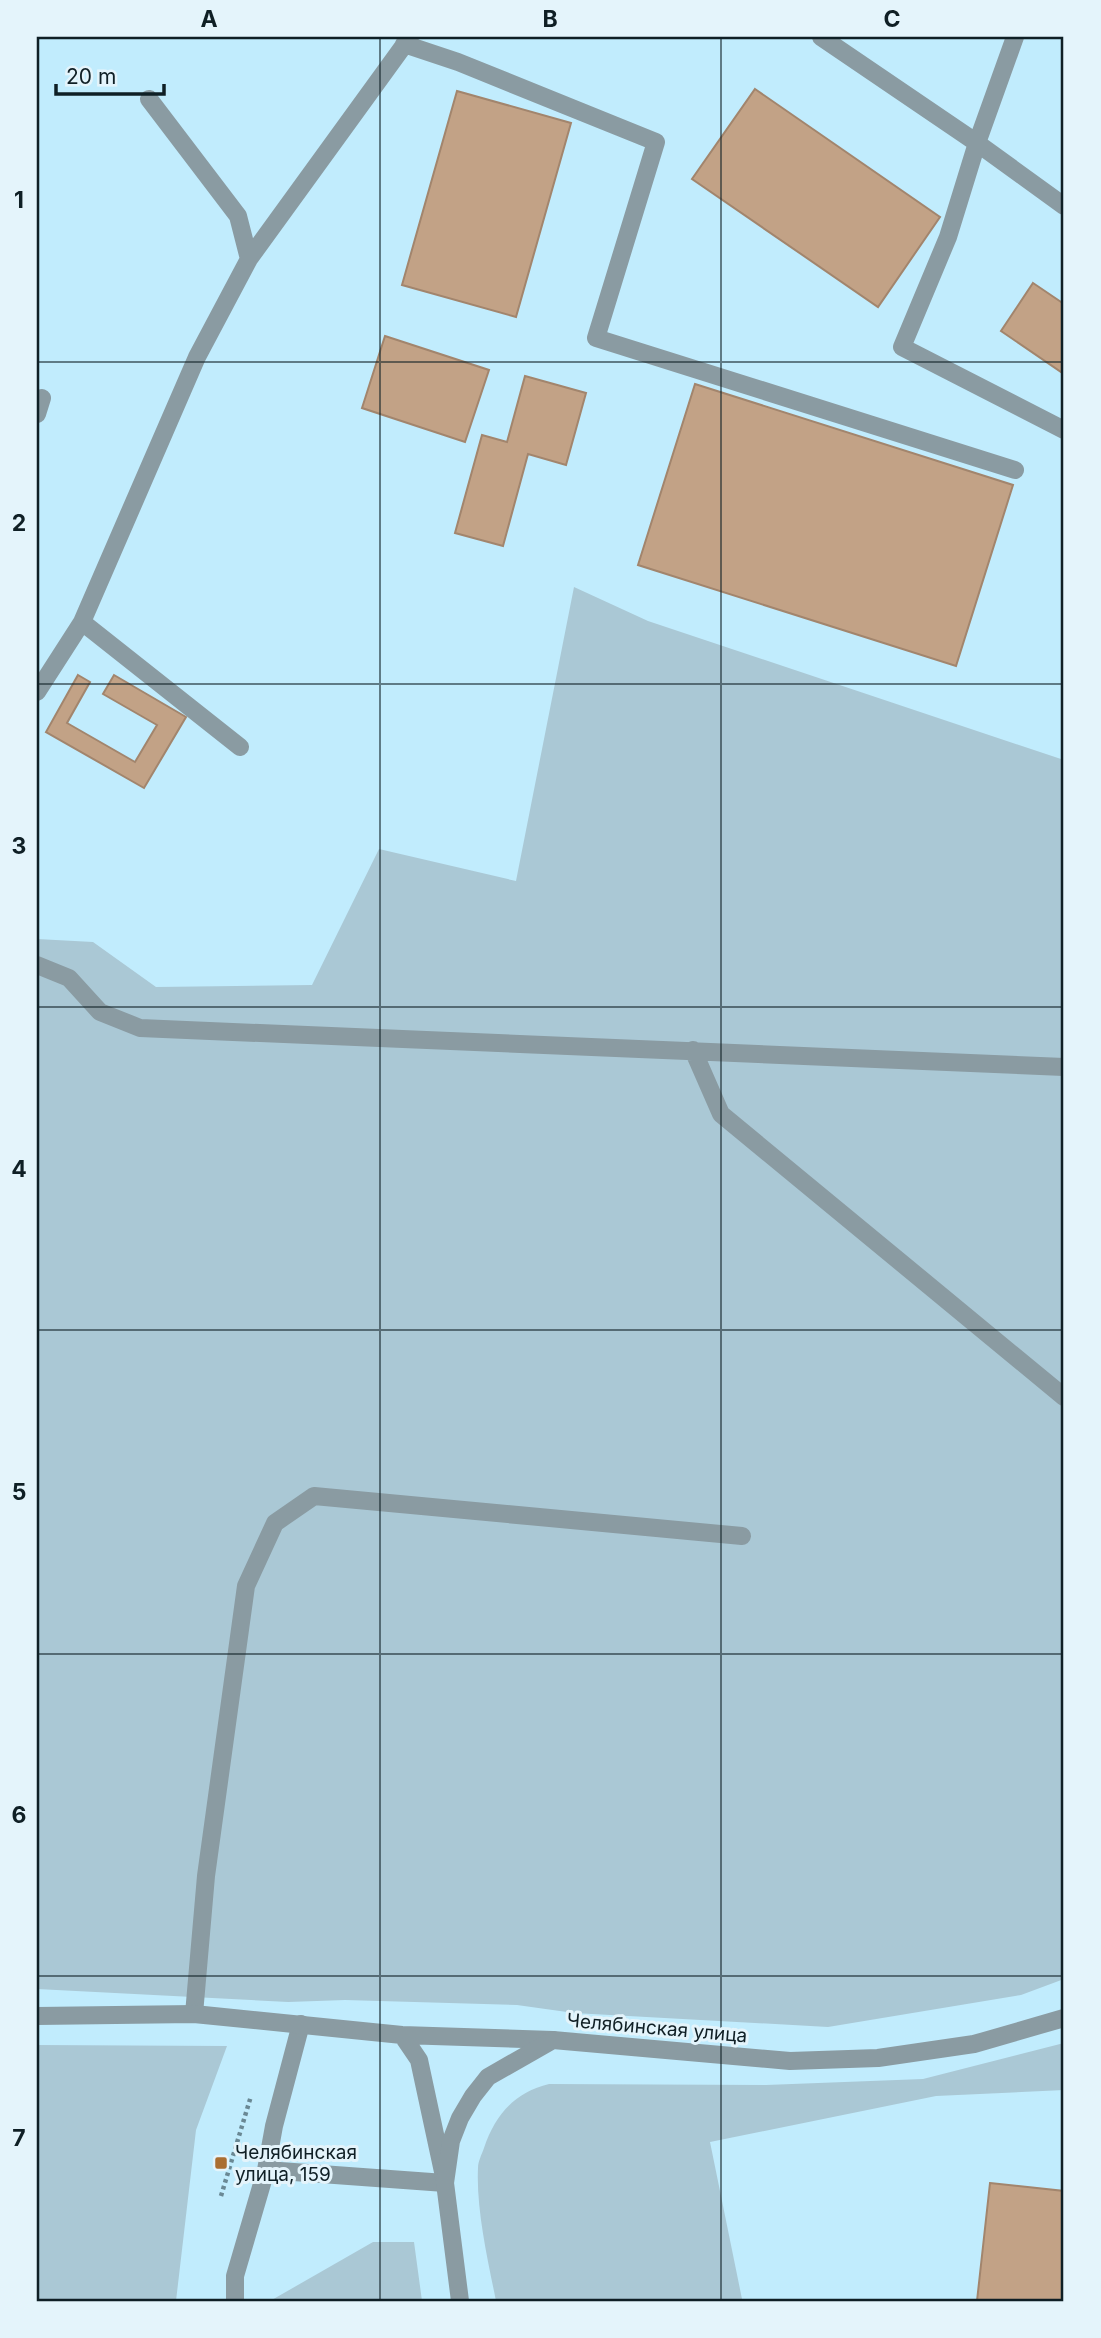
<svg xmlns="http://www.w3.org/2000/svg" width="1101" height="2338" viewBox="0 0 1101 2338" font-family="Inter,sans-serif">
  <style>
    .green { fill: #aac8d5 }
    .building { fill: #c2a286; stroke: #a2856d; stroke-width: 2 }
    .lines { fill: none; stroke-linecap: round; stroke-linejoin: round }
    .path { stroke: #6a8894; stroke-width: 4.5; stroke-dasharray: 3.5 3.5; stroke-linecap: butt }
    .service { stroke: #8a9ba2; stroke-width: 18 }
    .minor { stroke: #8a9ba2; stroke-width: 18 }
    .tertiary { stroke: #8a9ba2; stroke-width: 18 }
    .grid { fill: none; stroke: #0f1f25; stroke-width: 2; stroke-opacity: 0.55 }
    .poi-dot { fill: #aa6e31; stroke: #e4f4fb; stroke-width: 2.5 }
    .labels { text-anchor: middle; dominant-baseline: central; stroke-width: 6; stroke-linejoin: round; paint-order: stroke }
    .street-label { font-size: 19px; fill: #0f1f25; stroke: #e4f4fb }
    .poi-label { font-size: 19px; fill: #0f1f25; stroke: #e4f4fb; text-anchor: start }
    .neatline { fill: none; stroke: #0f1f25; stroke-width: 2.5 }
    .grid-label { font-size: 23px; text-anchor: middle; font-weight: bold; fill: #0f1f25 }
  </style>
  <rect width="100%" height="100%" fill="#c1ecfd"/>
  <!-- green -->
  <path class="green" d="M574,587L648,621L1064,760V1979L1021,1995L828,2027L574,2013L517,2005L345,2000L288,2002L37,1989V939L93,942L156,987L312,985L379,849L516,881Z
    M1064,2043V2090L936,2096L710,2142L742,2299L744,2301H496C488,2261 476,2209 478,2168C478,2161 482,2154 484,2148C495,2115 515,2092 549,2084L766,2085L923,2079Z
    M37,2045L227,2046L196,2130L176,2301H37Z
    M373,2242H414L422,2301H270Z"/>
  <!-- building -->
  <path class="building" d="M755,89L940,217L878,307L692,179Z
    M457,91L571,123L516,317L402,285Z
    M1033,283L1064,304V374L1001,331Z
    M385,336L489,370L465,442L362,408Z
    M525,376L586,393L566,465L528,454L503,546L455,533L482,435L507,442Z
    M695,384L1013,485L956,666L638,565Z
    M78,675L90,682L67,723L135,762L157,725L103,694L114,675L186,717L144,788L46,732Z
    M990,2183L1064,2191V2301H977Z"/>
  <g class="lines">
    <!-- path -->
    <path class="path" d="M221,2196L251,2096"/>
    <!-- service -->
    <path class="service" d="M821,37L977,143L1064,206
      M1015,37L977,143L948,237L902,347L1064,430
      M404,44L458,62L656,142L596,338L1015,470
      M149,99L238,216L249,259
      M37,414L42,398
      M82,622L240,747
      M37,692L82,622L197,357L249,259L410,37
      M37,965L69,978L100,1012L140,1028L1064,1067
      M693,1050L721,1114L1064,1397
      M194,2014L206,1876L246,1586L275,1523L314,1496L742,1536
      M301,2024L274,2126L266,2170L445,2183
      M235,2301V2276L266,2170"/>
    <!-- minor -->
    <path class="minor" d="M37,2016L194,2014L402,2035L553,2040
      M402,2035L419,2060L445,2181"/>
    <!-- tertiary -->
    <path class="tertiary" d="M460,2301L445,2183L451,2141L460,2118L473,2096L488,2077L553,2040L790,2061L878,2058L974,2044L1064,2018"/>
  </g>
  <!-- grid -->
  <path class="grid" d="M380,37V2301M721,37V2301M37,362H1064M37,684H1064M37,1007H1064M37,1330H1064M37,1654H1064M37,1976H1064"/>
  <!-- markers -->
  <rect class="poi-dot" x="214" y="2156" width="14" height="14" rx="3.5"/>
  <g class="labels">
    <!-- street labels -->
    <g class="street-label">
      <text transform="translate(657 2028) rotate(5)">Челябинская улица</text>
    </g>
    <!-- poi labels -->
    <g class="poi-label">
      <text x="235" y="2152">Челябинская<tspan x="235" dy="22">улица, 159</tspan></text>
    </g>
  </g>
  <!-- border -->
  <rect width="1101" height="2338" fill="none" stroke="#e4f4fb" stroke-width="77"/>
  <!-- scale -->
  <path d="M56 84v10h108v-10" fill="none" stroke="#0f1f25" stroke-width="3.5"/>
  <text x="66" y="84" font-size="21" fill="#0f1f25" stroke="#e4f4fb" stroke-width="5" paint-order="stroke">20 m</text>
  <rect x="38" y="38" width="1024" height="2262" class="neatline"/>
  <g class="grid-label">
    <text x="209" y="27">A</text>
    <text x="550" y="27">B</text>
    <text x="892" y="27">C</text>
    <text x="19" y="208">1</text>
    <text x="19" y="531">2</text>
    <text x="19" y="854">3</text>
    <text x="19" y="1177">4</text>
    <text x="19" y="1500">5</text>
    <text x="19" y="1823">6</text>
    <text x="19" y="2146">7</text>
  </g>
</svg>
